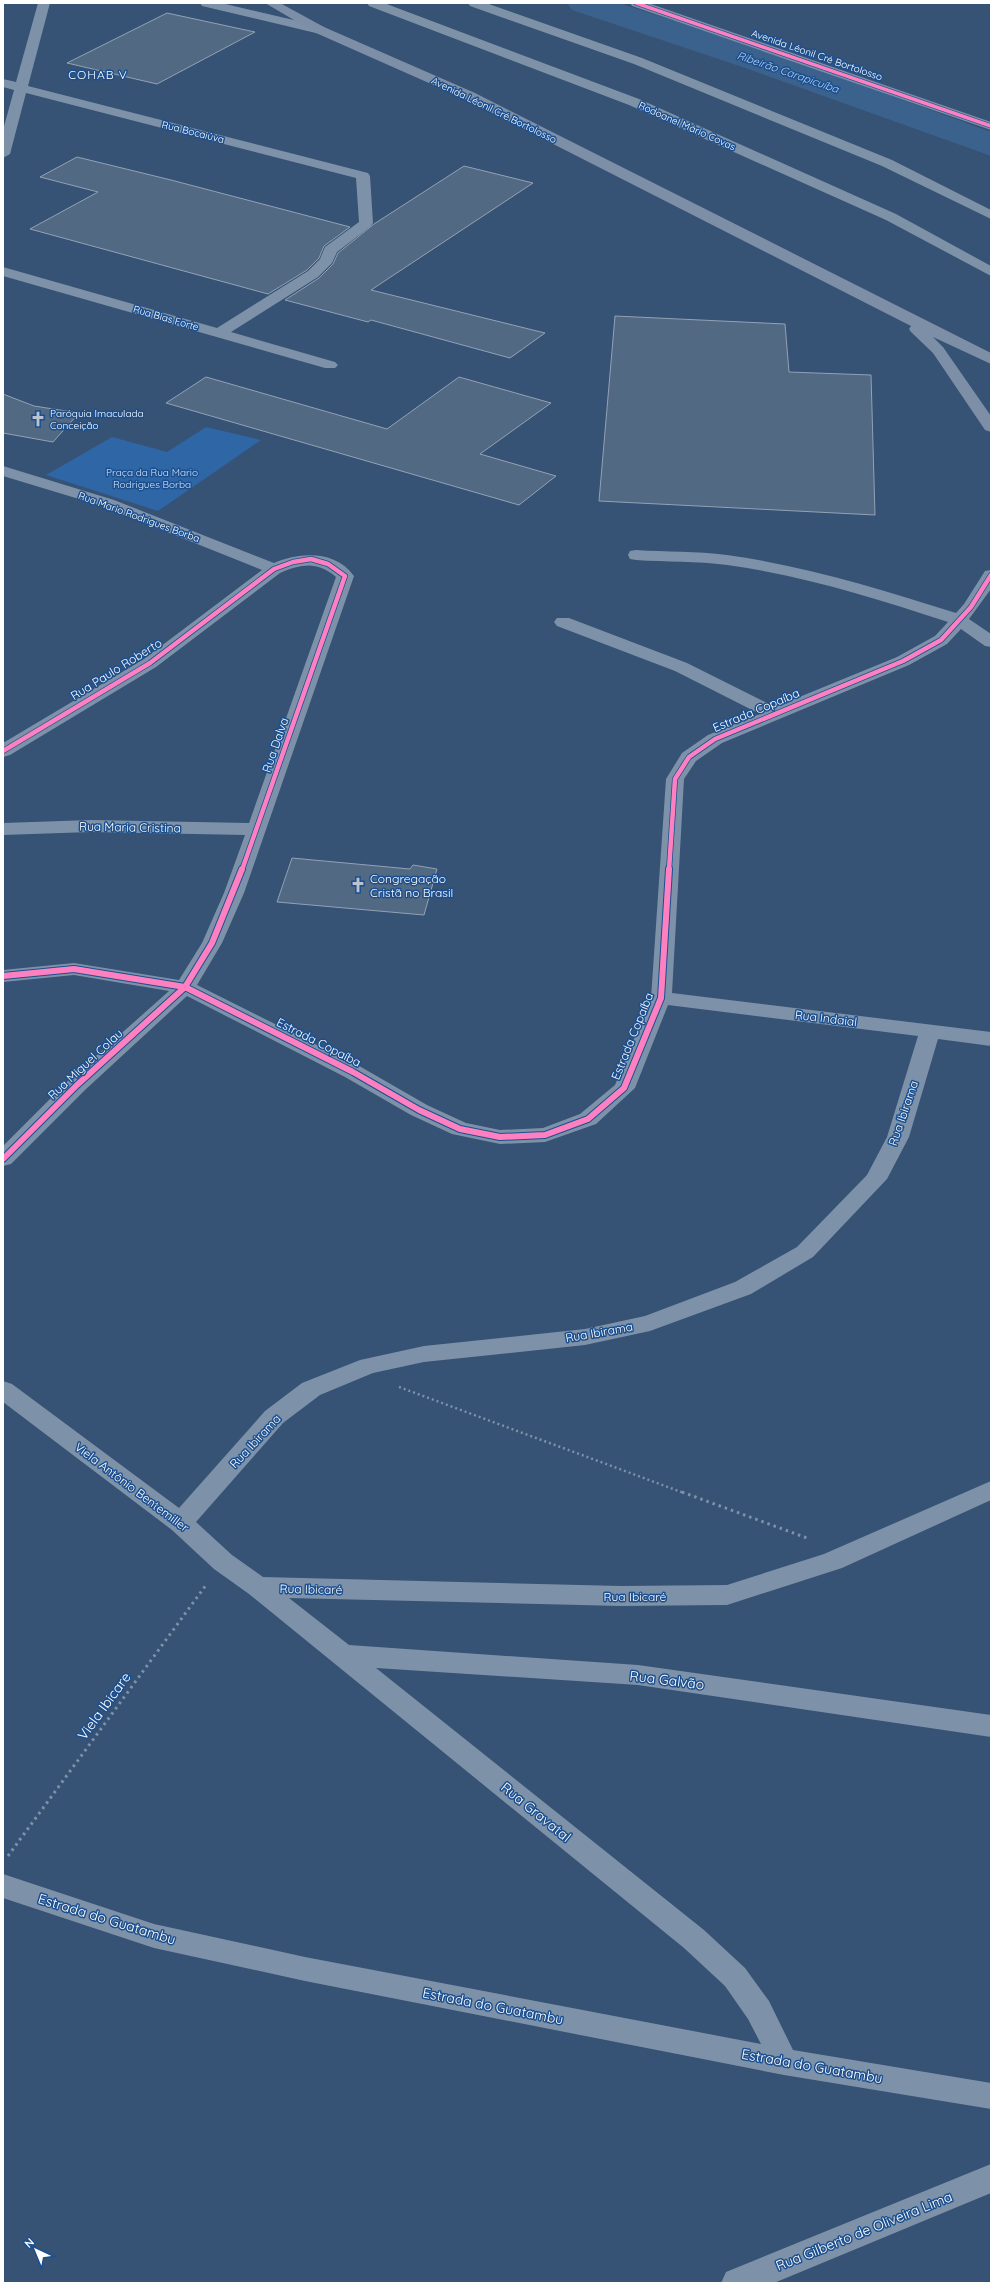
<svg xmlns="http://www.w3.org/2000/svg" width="994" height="2286" viewBox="0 0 994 2286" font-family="Quicksand,sans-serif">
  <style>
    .green { fill: #2f66a5 }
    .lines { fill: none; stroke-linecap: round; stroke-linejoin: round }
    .river { fill: #3b618d; fill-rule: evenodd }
    .building { fill: #526984; stroke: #92a2b6 }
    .path-far1 { stroke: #7d92a8; stroke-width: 2.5; stroke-dasharray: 2 3; stroke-linecap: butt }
    .path { stroke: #7d92a8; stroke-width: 3; stroke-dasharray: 2.5 4; stroke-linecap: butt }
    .minor { fill: #7d92a8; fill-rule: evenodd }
    .major { fill: #7d8ea7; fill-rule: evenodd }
    .highway { fill: #7e92a7; fill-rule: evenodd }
    .cycleway-far2-casing { stroke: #1b4f8f; stroke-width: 5 }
    .cycleway-far1-casing { stroke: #1b4f8f; stroke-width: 6 }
    .cycleway-casing { stroke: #1b4f8f; stroke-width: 8 }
    .cycleway-far2 { stroke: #ff80c0; stroke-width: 3.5 }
    .cycleway-far1 { stroke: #ff80c0; stroke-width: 4.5 }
    .cycleway { stroke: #ff80c0; stroke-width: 6 }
    .labels { text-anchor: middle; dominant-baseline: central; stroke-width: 3; stroke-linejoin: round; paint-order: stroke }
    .far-street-label { font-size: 10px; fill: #fff; stroke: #1b4f8f }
    .far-poi-label { font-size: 10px; fill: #fff; stroke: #1b4f8f; text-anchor: start }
    .far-park-label { font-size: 10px; fill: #cfe3fa; stroke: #1b4f8f }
    .far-water-label { font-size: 11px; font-style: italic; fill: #b5d3f5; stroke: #1b4f8f }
    .far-quarter-label { font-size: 12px; letter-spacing: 1px; fill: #fff; stroke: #1b4f8f }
    .street-label { font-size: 12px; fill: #fff; stroke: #1b4f8f }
    .poi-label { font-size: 12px; fill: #fff; stroke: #1b4f8f; text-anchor: start }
    .near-street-label { font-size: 14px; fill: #fff; stroke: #1b4f8f }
  </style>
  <rect width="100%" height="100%" fill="#365274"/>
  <!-- green -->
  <path class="green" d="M206,427L261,440L158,511L46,475L112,437L167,452Z"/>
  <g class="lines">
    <!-- river -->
    <path class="river" d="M567,3H619L771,52L991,132V156L745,68L572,10Z"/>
  </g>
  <!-- building -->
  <path class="building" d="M167,13L255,32L157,84L67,63Z
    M77,157L171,180L350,227L324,246L319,258L307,270L268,294L30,229L98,192L40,177Z
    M464,166L533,183L371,290L545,333L510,358L371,320L368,322L285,300L319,278L333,264L338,253L374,224Z
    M615,316L785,324L789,372L871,375L875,515L599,501Z
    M206,377L387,429L459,377L551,403L480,454L556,476L519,505L166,403Z
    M3,394L34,406L79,413L53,442L3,433Z
    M292,858L410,869L413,865L437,869L424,915L277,902Z"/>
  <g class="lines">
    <!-- path-far1 -->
    <path class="path-far1" d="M399,1387L684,1493"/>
    <!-- path -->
    <path class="path" d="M682,1492L807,1538
      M8,1856L206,1585"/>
    <!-- minor -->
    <path class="minor" d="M38,3H50L28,86L368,173L370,176L373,223L371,226L337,252L332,263L318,277L231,332L335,362L338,365L335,368H325L3,276V267L217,328L308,271L320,259L325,247L359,222L356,178L26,93L10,154L3,158V130L14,90L3,87V79L16,82Z
      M200,3H221L324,27L326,30L320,34L202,6Z
      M3,466L114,500L274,563C300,552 335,550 354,576L244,893L222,943L197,985L361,1067L427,1105L466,1123L500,1130L543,1128L580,1114L615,1085L651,998L666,779L682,753L708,735L760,714L675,671L557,626L554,622L557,618H569L687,663L775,707L897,657L935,636L948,622C874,598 805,576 727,565C697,561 666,562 636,560L630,559L628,555L630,551L636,550C666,552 697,551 727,555C806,566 880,589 956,613L964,604L985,571L991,570V589L969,619L991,634V647L985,646L961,629L947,644L909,665L722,743L696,761L684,779L672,993L991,1032V1046L938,1039L909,1137L887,1179L813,1257L751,1294L650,1331L585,1345L424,1362L373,1373L320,1395L283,1423L196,1522L232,1555L263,1577L621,1586L727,1585L824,1554L991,1481V1500L842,1568L727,1605L621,1606L289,1598L349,1645L638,1665L991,1715V1737L638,1685L376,1668L704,1930L745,1968L769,2001L793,2050L991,2083V2109L784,2075L305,1981L154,1948L3,1898V1874L154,1924L305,1957L761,2044L748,2019L725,1986L684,1948L249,1594L214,1569L172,1530L3,1402V1381L12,1384L179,1508L265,1411L302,1383L360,1360L424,1346L585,1329L645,1316L735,1282L797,1247L867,1175L887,1137L918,1036L668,1005L635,1088L596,1124L545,1142L500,1144L452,1134L411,1115L345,1077L187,996L85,1090L11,1164L3,1166V1146L69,1080L169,991L74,975L3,982V970L74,963L179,980L202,943L224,893L245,835L91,832L3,835V823L91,820L249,823L336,577C317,561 302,564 280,573L156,667L10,755L3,757V743L144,659L262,570L102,506L3,476Z
      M991,2164V2193L774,2283H721L726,2272Z"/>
    <!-- major -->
    <path class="major" d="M265,3H280L324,27L475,93L991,353V364L933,337L943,347L991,416V432L985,430L933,353L911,332L909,329L911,326L465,99L316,33Z
      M630,3H648L991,122V130L632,6Z"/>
    <!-- highway -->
    <path class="highway" d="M367,3H384L639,99L896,214L991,266V276L886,220L629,105L369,6Z
      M468,3H486L642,58L892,160L991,210V219L882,166L634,64L470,6Z"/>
    <!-- cycleway-far2 casing -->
    <g class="cycleway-far2-casing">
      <path id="cycleway-far2" d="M636,3L991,126"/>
    </g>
    <!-- cycleway-far1 casing -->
    <g class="cycleway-far1-casing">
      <path id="cycleway-far1" d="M3,751L150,663L274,569L293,562L311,559L328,564L345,576L242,870
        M669,870L675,779L689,757L715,739L903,661L941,640L971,607L991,575"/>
    </g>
    <!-- cycleway casing -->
    <g class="cycleway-casing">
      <path id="cycleway" d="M3,976L74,969L185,987L353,1072L419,1110L460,1129L500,1137L545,1135L588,1119L624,1088L661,998L669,869
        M3,1159L77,1085L185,987L212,943L242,869"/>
    </g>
    <!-- cycleway-far2 -->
    <use href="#cycleway-far2" class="cycleway-far2"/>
    <!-- cycleway-far1 -->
    <use href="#cycleway-far1" class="cycleway-far1"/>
    <!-- cycleway -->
    <use href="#cycleway" class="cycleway"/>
  </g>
  <!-- icons -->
  <defs>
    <g id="church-bare" transform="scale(1.2)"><path d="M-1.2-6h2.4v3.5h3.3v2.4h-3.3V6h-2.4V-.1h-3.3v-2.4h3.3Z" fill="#b9c2ce" stroke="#1b4f8f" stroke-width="2.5" paint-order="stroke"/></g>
  </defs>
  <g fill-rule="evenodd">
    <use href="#church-bare" x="38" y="419"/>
    <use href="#church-bare" x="358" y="885"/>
  </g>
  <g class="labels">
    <!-- far-street labels -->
    <g class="far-street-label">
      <text transform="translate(817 55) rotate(19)">Avenida Léonil Cré Bortolosso</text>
      <text transform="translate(494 110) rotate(26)">Avenida Léonil Cré Bortolosso</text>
      <text transform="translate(687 126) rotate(24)">Rodoanel Mário Covas</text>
      <text transform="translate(193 132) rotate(14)">Rua Bocaiúva</text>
      <text transform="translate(166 318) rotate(16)">Rua Bias Forte</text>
      <text transform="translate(139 517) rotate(20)">Rua Mario Rodrigues Borba</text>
    </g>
    <!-- far-poi labels -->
    <g class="far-poi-label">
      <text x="50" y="413">Paróquia Imaculada<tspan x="50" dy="12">Conceição</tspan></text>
    </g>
    <!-- far-park labels -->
    <g class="far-park-label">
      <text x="152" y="472">Praça da Rua Mario<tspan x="152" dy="12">Rodrigues Borba</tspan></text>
    </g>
    <!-- far-water labels -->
    <g class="far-water-label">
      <text transform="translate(788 72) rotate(19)">Ribeirão Carapicuíba</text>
    </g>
    <!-- far-quarter labels -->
    <g class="far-quarter-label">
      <text x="98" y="74">COHAB V</text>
    </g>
    <!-- street labels -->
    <g class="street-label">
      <text transform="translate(116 669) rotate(-32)">Rua Paulo Roberto</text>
      <text transform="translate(756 710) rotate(-23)">Estrada Copaíba</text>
      <text transform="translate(275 745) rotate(-71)">Rua Dalva</text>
      <text transform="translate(130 827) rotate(1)">Rua Maria Cristina</text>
      <text transform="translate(826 1018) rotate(7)">Rua Indaial</text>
      <text transform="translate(632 1036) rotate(-68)">Estrada Copaíba</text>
      <text transform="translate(319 1042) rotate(27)">Estrada Copaíba</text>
      <text transform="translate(85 1064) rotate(-43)">Rua Miguel Colau</text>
      <text transform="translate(903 1113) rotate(-71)">Rua Ibirama</text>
      <text transform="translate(599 1332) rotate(-10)">Rua Ibirama</text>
      <text transform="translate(255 1441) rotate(-47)">Rua Ibirama</text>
      <text transform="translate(132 1487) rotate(37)">Viela Antônio Bentemiller</text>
      <text transform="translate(311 1589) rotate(1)">Rua Ibicaré</text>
      <text x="635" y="1596">Rua Ibicaré</text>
    </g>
    <!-- poi labels -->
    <g class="poi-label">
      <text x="370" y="878">Congregação<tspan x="370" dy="14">Cristã no Brasil</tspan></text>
    </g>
    <!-- near-street labels -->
    <g class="near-street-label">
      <text transform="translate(667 1680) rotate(7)">Rua Galvão</text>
      <text transform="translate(104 1706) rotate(-54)">Viela Ibicare</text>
      <text transform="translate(536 1812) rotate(39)">Rua Gravatal</text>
      <text transform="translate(107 1919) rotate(17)">Estrada do Guatambu</text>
      <text transform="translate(493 2006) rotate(11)">Estrada do Guatambu</text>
      <text transform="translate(812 2066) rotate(10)">Estrada do Guatambu</text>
      <text transform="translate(864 2231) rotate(-22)">Rua Gilberto de Oliveira Lima</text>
    </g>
  </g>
  <!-- border -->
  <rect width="994" height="2286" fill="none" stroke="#ffffff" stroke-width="8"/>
  <!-- north arrow -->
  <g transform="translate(36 2250) rotate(316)" stroke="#1b4f8f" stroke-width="3" paint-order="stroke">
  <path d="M0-3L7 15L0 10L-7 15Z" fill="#ffffff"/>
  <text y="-6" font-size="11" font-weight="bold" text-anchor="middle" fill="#ffffff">N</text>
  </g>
</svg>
